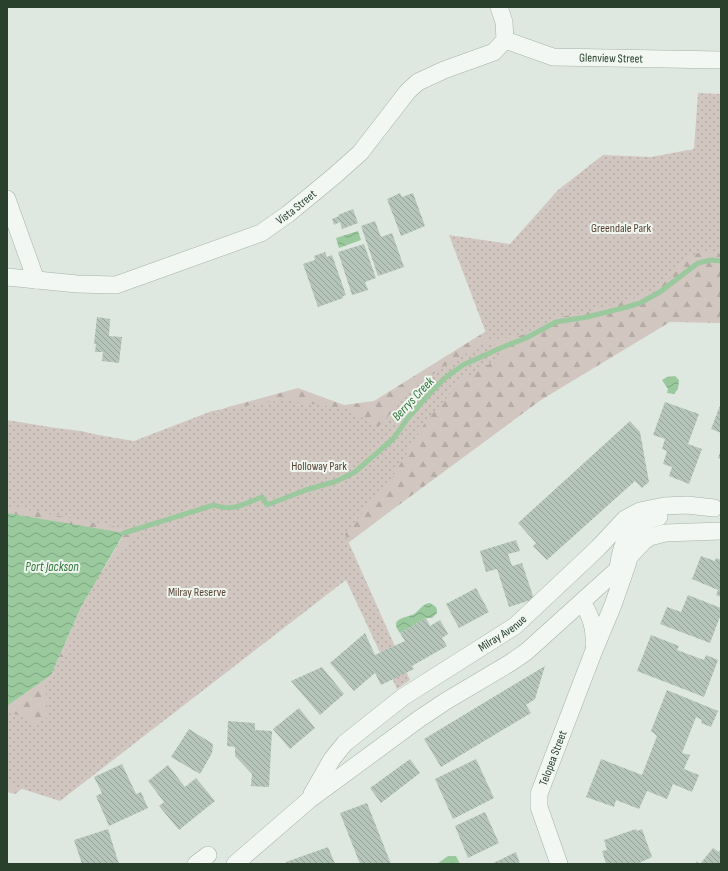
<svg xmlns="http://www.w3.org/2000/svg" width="728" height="871" viewBox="0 0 728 871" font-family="'Sofia Sans Condensed',sans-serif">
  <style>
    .forest { fill: url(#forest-firs) }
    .park { fill: url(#park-dots) }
    .water { fill: url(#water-waves) }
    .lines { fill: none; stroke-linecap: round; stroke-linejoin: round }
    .stream { stroke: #99c99d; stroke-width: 5 }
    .building { fill: url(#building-back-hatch) }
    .minor-casing { stroke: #a4b2a6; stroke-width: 18 }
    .minor { stroke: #f2f7f3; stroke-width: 17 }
    .labels { text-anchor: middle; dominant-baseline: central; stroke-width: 4; stroke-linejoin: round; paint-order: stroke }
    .street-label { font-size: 12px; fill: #28402c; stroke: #eef6ef }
    .park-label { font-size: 12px; fill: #5b4335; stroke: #eef6ef }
    .water-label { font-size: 13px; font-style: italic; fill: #317439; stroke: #eef6ef }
  </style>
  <defs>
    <pattern id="forest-firs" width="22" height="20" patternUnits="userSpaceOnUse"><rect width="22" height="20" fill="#d2c6c0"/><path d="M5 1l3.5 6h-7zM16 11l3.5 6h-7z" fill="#b4aba5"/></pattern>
    <pattern id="park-dots" width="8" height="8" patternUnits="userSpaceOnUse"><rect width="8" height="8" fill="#d2c6c0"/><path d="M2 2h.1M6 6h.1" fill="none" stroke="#b4aba5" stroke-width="1.8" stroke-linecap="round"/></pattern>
    <pattern id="water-waves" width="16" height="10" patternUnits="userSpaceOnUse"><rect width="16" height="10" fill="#99c99d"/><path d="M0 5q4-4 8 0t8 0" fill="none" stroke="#7da580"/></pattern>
    <pattern id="building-back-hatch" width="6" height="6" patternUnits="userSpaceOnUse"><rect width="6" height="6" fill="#b6c5b9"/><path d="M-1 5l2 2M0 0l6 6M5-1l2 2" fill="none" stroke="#94a197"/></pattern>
  </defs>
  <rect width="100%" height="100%" fill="#dfe8e0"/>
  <!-- forest -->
  <path class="forest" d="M721,221V323L670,322L541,400L388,513L15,794L7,792V706L51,675L81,607L124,534L7,513V422L81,431L133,443L228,407L298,388L344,405L374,401L525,307Z"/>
  <!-- park -->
  <path class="park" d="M698,93L721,94V254L700,252L689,257L669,279L652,290L628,301L578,314L558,317L522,335L490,341L505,355L463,379L426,421L393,476L345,534L410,680L397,689L346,580L60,801L7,784V713L19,715L35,724L48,717L45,683L52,669L70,653L65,649L97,576L139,536L132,530L7,506V420L134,441L212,411L284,400L348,409L378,427L412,390L444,366L489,341L449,235L510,244L558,190L603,155L651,157L694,149Z"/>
  <!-- water -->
  <path class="water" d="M358,231L361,240L339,248L336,238Z
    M675,376L679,380L678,389L674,394L667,393L668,389L662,380L667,377Z
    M7,513L124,533L81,607L51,675L7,706Z
    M430,603L436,607L437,610V613L432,618H426L400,633C388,618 406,618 414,614C420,610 422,604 430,603Z
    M448,856H456L460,864H437Z"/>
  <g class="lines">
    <!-- stream -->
    <path class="stream" d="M124,533L214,505C234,512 243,504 262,497L267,505L306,490L337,481L355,472L393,439L408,418L431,392L445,378L463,365L503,347L526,338L556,322L587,317L627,307L640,303L660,292L698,263L711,260L721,261"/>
  </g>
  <!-- building -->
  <path class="building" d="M400,193L402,197L413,193L425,226L401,236L387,199Z
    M353,209L358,223L342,229L340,222L334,225L332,219L339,216L338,215Z
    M375,221L381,237L392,233L404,267L378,276L361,226Z
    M364,244L376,278L365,282L368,290L352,295L338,252Z
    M325,252L327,257L332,255L346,295L343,296V298L318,307L303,264L315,260L314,256Z
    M97,317L110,319L109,336L122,337L119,363L102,361L103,352H95L96,344H94Z
    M665,402L699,414L688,444L702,449L689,484L669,476L672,467L663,464L667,451L662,449L665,439L653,435Z
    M721,403V433L711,429Z
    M630,421L640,432L649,482L642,488L635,481L547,560L533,546L536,543L518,523Z
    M721,449V459L718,458Z
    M516,540L520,551L508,554L512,566L522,563L534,599L509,607L497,569L486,572L480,551Z
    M701,556L715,561L716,558L721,560V597L716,595L718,590L692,579Z
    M476,588L489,612L459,628L446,604Z
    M688,595L721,608V614L710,643L660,624L667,607L681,612Z
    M426,618L430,626L440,620L448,634L442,638L447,646L412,666L414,669L381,685L375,673L354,691L330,663L365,633L375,655L405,641L400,633Z
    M651,635L679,646L677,650L704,660L706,655L718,660L704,697L637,671Z
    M545,666L535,699L526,705L531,713L441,767L424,739Z
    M322,667L344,694L320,715L291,681Z
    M667,690L718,711L711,727L701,723L702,720L696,717L682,753L690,755L684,769L699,775L692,792L673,784L667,799L647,791L639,809L616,800L614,807L586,797L601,759L642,775L657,736L651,731Z
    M299,708L315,728L290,749L273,729Z
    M228,721L255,723V730L272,731L269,787L251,786L252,774L235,756V747L227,746Z
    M189,729L213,744L212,753L200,774L171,757Z
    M410,759L420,773L381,803L370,788Z
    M476,759L494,798L453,819L435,779Z
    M122,764L136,794L141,792L148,808L109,826L96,796L102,793L94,777Z
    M168,765L185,787L196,778L215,801L179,830L159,806L164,802L148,781Z
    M367,803L391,864H360L340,813Z
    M485,812L499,843L468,858L455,826Z
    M108,829L119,864H82L74,840Z
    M636,829L637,831L642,829L652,857L637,864H617L616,863L606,864L602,851L607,850L604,840Z
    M328,847L335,864H286V862Z
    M713,848L719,852L721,849V864H695L697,861L700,864Z
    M516,852L520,864H491Z"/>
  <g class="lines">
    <!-- minor casing -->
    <g class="minor-casing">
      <g id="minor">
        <path id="s1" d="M505,40L553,57L721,60"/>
        <path d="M7,199L36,280"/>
        <path id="s2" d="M7,277L77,284L116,285L261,233L288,214L333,177L360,153L408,91L418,82L444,70L494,52L505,40L504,22L499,7"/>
        <path d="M618,569C621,541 630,523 659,517"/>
        <path d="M582,602C591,616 595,628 594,645"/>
        <path id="s3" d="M312,794L332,759L345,743L403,697L515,626L598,548L625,519L640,511L664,506L687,505L714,508"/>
        <path d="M196,864L208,855"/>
        <path d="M235,864L309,800L419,719L446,701L510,663L526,652L618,569L644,541L650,537L665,533L721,531"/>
        <path id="s4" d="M559,864L539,807V794L593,653L613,605L628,562"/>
      </g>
    </g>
    <!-- minor -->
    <use href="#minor" class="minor"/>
  </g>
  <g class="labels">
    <!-- street labels -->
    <g class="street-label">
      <text stroke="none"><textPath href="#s1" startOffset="109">Glenview Street</textPath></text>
      <text stroke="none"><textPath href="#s2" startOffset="307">Vista Street</textPath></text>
      <text stroke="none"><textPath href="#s3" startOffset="253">Milray Avenue</textPath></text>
      <text stroke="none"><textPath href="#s4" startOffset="112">Telopea Street</textPath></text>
    </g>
    <!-- park labels -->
    <g class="park-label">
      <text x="621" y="228">Greendale Park</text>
      <text x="319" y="466">Holloway Park</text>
      <text x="197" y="592">Milray Reserve</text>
    </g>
    <!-- water labels -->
    <g class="water-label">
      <text transform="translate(413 399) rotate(-47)">Berrys Creek</text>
      <text x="52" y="567">Port Jackson</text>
    </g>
  </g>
  <!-- border -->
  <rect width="728" height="871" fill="none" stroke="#28402c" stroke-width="16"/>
</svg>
